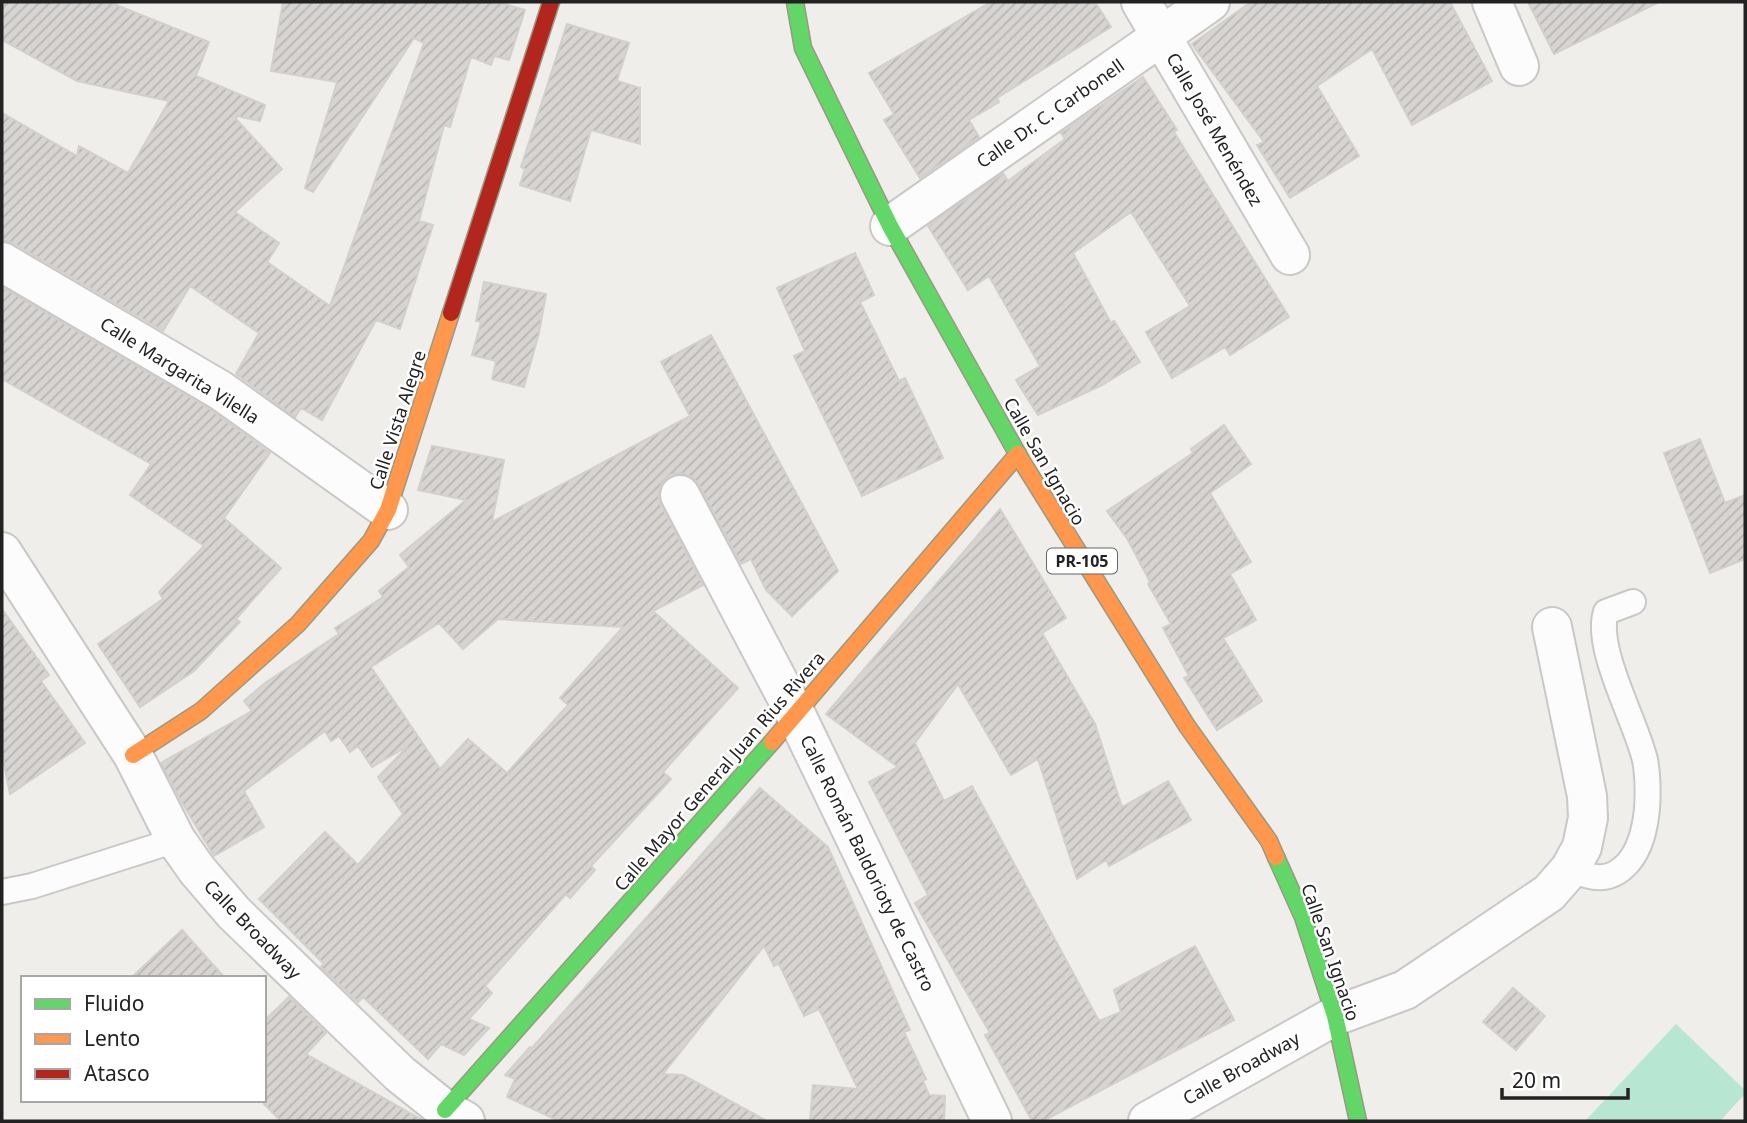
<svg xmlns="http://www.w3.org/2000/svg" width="1747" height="1123" viewBox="0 0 1747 1123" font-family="'Noto Sans',sans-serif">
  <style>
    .pitch { fill: #b7e6d2 }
    .building { fill: url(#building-hatch); stroke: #d3d0cc; stroke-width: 2; fill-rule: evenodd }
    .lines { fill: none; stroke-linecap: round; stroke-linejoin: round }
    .lane-casing { stroke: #c9c8c7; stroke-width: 28 }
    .street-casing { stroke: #c9c8c7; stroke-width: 42 }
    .fast-casing { stroke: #999a82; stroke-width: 19 }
    .slow-casing { stroke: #999a82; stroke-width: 19 }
    .jam-casing { stroke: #999a82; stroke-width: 19 }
    .lane { stroke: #fdfcfc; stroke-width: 24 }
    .street { stroke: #fdfcfc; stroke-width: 38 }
    .fast { stroke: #63d668; stroke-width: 16 }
    .slow { stroke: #ff974d; stroke-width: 16 }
    .jam { stroke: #b3261e; stroke-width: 16 }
    .labels { text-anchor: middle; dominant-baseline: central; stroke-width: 5; stroke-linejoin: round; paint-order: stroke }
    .shield { fill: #fff; stroke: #646464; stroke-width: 2 }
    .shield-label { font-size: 16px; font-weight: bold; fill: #222 }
    .street-label { font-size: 18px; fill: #222; stroke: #fff }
  </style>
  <defs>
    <pattern id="building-hatch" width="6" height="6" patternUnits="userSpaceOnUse" patternTransform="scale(1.75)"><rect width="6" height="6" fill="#d7d4d2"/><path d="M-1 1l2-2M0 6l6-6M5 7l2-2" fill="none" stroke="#b8b6b4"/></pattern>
  </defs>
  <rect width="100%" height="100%" fill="#f0eeeb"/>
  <!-- pitch -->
  <path class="pitch" d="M1676,1024L1745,1090V1094L1720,1121H1585Z"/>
  <!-- building -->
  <path class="building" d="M2,2H109L209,42L196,76L265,105L260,121L237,116L236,119L282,169L235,212L279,243L267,262L330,306L424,43L414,38L313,192L305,188L337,82L271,71L283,2H498L525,10L509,60L494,56L491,65L471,57L450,127L444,125L419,221L433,225L400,329L376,320L322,420L301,408L295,417L236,374L259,333L190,286L163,331L13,243L2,240V113L77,156L79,146L128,173L169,101L77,81L2,40Z
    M991,2H1095L1111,27L997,98L999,102L969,120L979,137L920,178L884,120L894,114L869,73Z
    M1251,2H1450L1492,81L1412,125L1372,49L1317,86L1359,156L1290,198L1257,145L1264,142L1192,44Z
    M1528,2H1659L1554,54Z
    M567,24L629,43L617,81L640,88V144L591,130L570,201L520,185L525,169L521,167Z
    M1143,77L1177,130L1174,132L1289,317L1230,355L1225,347L1172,378L1146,332L1190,306L1131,212L1073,253L1111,323L1114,321L1140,362L1102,385L1038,415L1016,380L1040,366L989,276L968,290L928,226L1003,173L1008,181L1065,139L1061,133Z
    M855,253L874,295L860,302L899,381L905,378L943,458L862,496L794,356L805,351L777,288Z
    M484,282L546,294L539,333L524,387L492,379L496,361L472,355L481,322L476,321Z
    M2,287L208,408L270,453L224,518L281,568L236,619L240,622L194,671L140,707L98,644L163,599L159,592L204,546L130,495L151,464L2,379Z
    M711,335L838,571L792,616L766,590L751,559L741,564L699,485L692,477L680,473L670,475L662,483L658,493L661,505L703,585L653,611L738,688L663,772L671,779L591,866L595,870L570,898L566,894L485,986L492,993L469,1019L489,1028L464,1055L441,1044L428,1059L363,997L358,1002L321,967L324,964L259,899L325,832L358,865L403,814L378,777L408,746L372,767L358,746L350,752L339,736L331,741L325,731L244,791L264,827L214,856L181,801L161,763L252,711L244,701L265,683L339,634L335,628L383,597L379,591L409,567L400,555L466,500L418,490L432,446L504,460L492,522L690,416L661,362ZM498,619L623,627L560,698L568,705L507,773L468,739L440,769L371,667L439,623L463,649Z
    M1224,425L1251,464L1210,493L1251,562L1230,574L1256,620L1223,638L1262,701L1217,730L1184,678L1189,676L1163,628L1171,624L1148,584L1150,582L1128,540L1107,511L1193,453L1191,449Z
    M1700,439L1725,503L1745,495V559L1710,573L1664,453Z
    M1000,509L1066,618L1042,633L1095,724L1122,807L1168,781L1191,820L1109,866L1106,860L1077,879L1038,759L1011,775L958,684L915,743L944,801L972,786L1099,1021L1121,1012L1114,990L1195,946L1234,1020L1043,1121H1032L985,1035L990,1033L915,903L928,895L869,782L898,767L826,714Z
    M2,609L49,675L41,681L85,743L10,794L2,754Z
    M760,788L828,847L910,1030L904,1032L926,1079L923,1081L929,1095L945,1096L944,1121H810L813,1085L858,1089L819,1009L804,1016L779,964L774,966L764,946L663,1074L683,1075L767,1121H559L507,1097L515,1079L505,1075L530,1047L532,1048Z
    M182,930L225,978H131Z
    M1513,988L1545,1016L1516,1050L1483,1022Z
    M289,997L326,1033L306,1054L424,1121H281L264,1104V1021Z"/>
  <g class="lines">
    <!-- lane casing -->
    <g class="lane-casing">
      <path id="lane" d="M1570,869C1592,879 1610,883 1628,863C1641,848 1645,828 1647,809C1648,793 1648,776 1645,760C1636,721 1594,648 1606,612L1633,602
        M2,892L32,886L176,840"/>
    </g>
    <!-- street casing -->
    <g class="street-casing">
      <path id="street" d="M1141,2L1290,255
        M1492,2L1519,66
        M890,226L1210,2
        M2,262L220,390L388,510
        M680,495L796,715L992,1121
        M2,552L133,755L176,840L197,870L234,913L400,1074L445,1110L465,1121
        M1148,1121L1335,1016L1405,990L1549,893L1570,869L1582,847L1588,818L1587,796L1552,627"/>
    </g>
    <!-- fast casing -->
    <g class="fast-casing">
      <path id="fast" d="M795,2L803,48L890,226L1021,460
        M1276,857L1303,917L1335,1016L1358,1121
        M445,1110L772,742"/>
    </g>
    <!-- slow casing -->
    <g class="slow-casing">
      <path id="slow" d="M1021,460L1187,726L1269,841L1276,857
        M772,742L1018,454
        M133,755L201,711L298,624L371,541L388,510L451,313"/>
    </g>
    <!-- jam casing -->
    <g class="jam-casing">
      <path id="jam" d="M451,313L551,2"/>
    </g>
    <!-- lane -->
    <use href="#lane" class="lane"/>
    <!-- street -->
    <use href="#street" class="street"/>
    <!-- fast -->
    <use href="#fast" class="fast"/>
    <!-- slow -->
    <use href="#slow" class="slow"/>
    <!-- jam -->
    <use href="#jam" class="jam"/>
  </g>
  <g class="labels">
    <!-- shield labels -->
    <rect class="shield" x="1047" y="548.5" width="70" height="25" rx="5"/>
    <g class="shield-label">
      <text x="1082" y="561">PR-105</text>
    </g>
    <!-- street labels -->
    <g class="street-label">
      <text transform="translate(1050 113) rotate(-35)">Calle Dr. C. Carbonell</text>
      <text transform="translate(1215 129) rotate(60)">Calle José Menéndez</text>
      <text transform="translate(180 370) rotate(32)">Calle Margarita Vilella</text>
      <text transform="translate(397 420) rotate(-72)">Calle Vista Alegre</text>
      <text transform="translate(1045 461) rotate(60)">Calle San Ignacio</text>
      <text transform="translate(719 771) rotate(-49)">Calle Mayor General Juan Rius Rivera</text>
      <text transform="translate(868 863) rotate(64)">Calle Román Baldorioty de Castro</text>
      <text transform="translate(253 929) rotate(46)">Calle Broadway</text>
      <text transform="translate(1331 952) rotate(71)">Calle San Ignacio</text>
      <text transform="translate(1241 1068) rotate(-29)">Calle Broadway</text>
    </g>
  </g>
  <!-- border -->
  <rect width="1747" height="1123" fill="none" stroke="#222222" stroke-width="7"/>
  <!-- legend -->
  <rect x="21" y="976" width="245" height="126" fill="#ffffff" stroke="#a7a7a7" stroke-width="2"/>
  <rect x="35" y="999" width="35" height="10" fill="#63d668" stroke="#a7a7a7" stroke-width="2"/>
  <text x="84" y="1011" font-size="21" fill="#222222">Fluido</text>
  <rect x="35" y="1034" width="35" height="10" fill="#ff974d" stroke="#a7a7a7" stroke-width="2"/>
  <text x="84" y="1046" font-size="21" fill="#222222">Lento</text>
  <rect x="35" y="1069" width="35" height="10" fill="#b3261e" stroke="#a7a7a7" stroke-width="2"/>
  <text x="84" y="1081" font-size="21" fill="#222222">Atasco</text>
  <!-- scale -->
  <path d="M1502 1088v10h126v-10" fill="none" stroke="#222222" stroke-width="3.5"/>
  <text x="1512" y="1088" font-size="21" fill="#222222" stroke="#ffffff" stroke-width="5" paint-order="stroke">20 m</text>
</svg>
